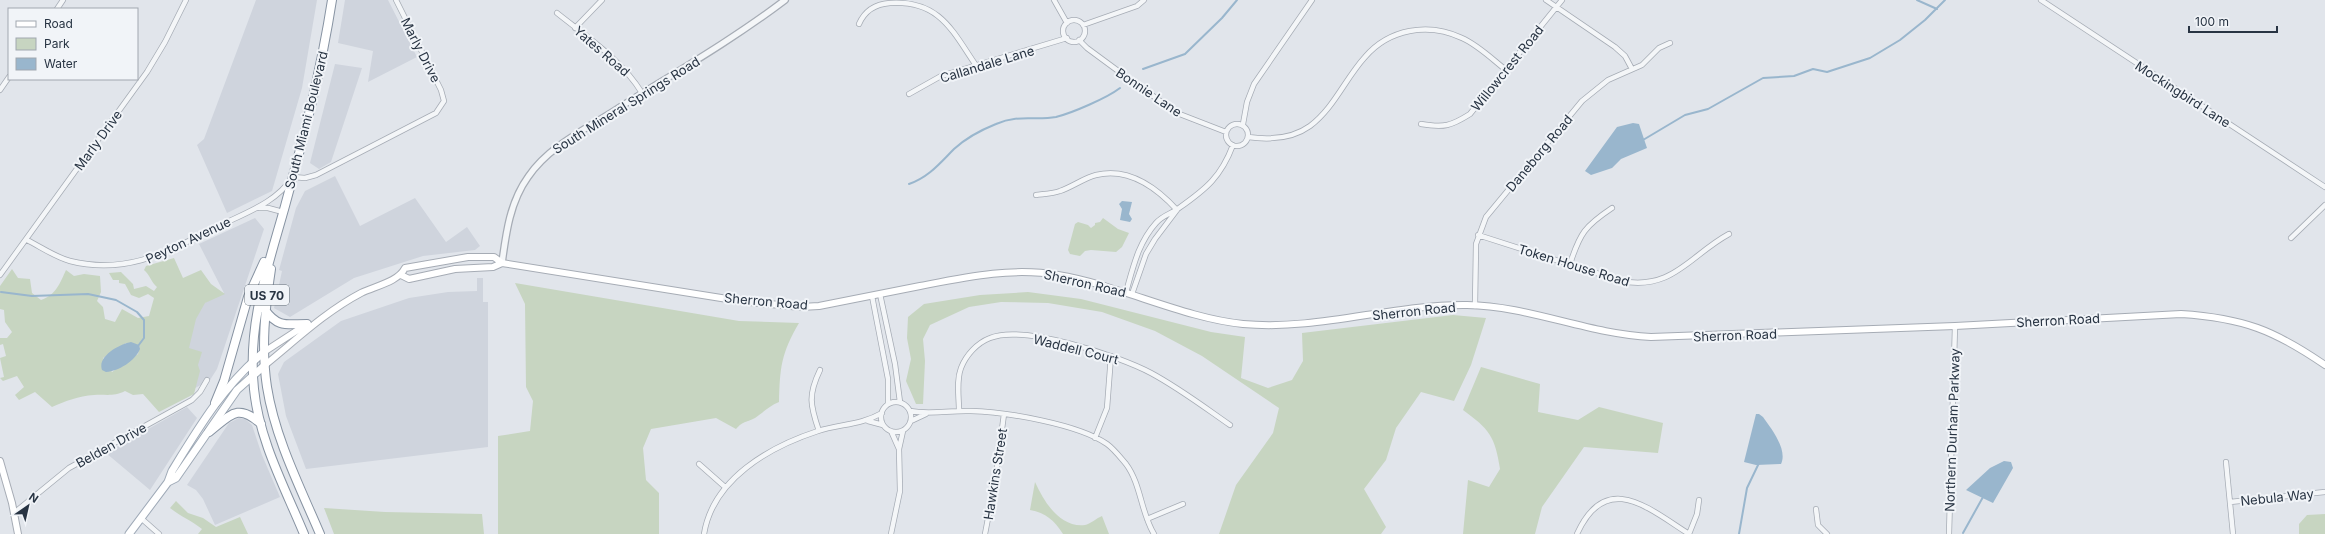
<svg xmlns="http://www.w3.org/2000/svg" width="2325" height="534" viewBox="0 0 2325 534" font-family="Inter,sans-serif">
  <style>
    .built { fill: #cfd4dd }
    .green { fill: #c7d5c1; fill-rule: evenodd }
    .water { fill: #99b6cd }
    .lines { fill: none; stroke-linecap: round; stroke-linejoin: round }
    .stream { stroke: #99b6cd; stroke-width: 2 }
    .minor-casing { stroke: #a6acb5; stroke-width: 6 }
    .tertiary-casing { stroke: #a6acb5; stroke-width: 8 }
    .secondary-casing { stroke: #a6acb5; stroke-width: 8 }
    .primary-casing { stroke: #9faab7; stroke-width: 9 }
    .trunk-casing { stroke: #8793a2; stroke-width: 10 }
    .minor { stroke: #f4f6f8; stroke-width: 4.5 }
    .tertiary { stroke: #f4f6f8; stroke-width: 5.5 }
    .secondary { stroke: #fff; stroke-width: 6 }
    .primary { stroke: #fff; stroke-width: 7 }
    .trunk { stroke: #fff; stroke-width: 8 }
    .labels { text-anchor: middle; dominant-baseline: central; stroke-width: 4; stroke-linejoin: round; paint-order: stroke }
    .shield { fill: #f1f4f8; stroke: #646e79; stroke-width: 1 }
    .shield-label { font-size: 12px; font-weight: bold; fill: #283443 }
    .street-label { font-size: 13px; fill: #283443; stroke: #f1f4f8 }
  </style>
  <rect width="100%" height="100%" fill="#e1e5eb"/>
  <!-- built -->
  <path class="built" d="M256,0H317L302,88L272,191L227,213L197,145L204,139Z
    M345,0H388L417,57L368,82L373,51L338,43Z
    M335,64L362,68L331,162L319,169L310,163Z
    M335,176L360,226L415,198L446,242L467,227L480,246L475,250L423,256L354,278L290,317L274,308L282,271L279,270L296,208L305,191Z
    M255,218L264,229L217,369L210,380L160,407L133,339L224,293L199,244Z
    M477,278H483V302H488V447L306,469L286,416L278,374L284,362L341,321L409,298L448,292L477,291Z
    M187,407L197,418L150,490L106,453Z
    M239,418L245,419L252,425L262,455L280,497L215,525L203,499L196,490L187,485L229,423Z"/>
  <!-- green -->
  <path class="green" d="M1103,218L1118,229L1129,233L1122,247L1116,252L1091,250L1085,251L1080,256L1070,254L1068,250L1075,224L1078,222L1088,225L1091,228L1095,225V223L1100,222Z
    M174,258L183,278L201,270L211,284L225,294L205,303L196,319L189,348L202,352L198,365L200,371L194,394L159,412L143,394L133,395L125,391C113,397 106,394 94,395C78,396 66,401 52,407L35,392L19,400L15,395L24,387L17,376L3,381L0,378L4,377L0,358L6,356L3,344L0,345V338H7L12,332L5,322L4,310L0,309V286L12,269L18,278L30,279L32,293L41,300C56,295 60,283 66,270L74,276L84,274L100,276L101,292L97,301L103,307L105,319L115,322L122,309L138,318L149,316L154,298L148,294L139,298L131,295L125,284L119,283V280H113L109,273L121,272L133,284L134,289L146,286L154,291L157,287C151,282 150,275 144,270L146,266ZM126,343L140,347L138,354L112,372L103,358Z
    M515,283L739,321L799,323C781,354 780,367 779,402C769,406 764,412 755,418C746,423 744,420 736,429L716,418L651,429L643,448L646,480L659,493V534H498V436L530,431L533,401L526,387L525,304Z
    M1028,292L1081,299L1211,332L1245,337L1241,378L1268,388L1292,380L1303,361L1302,333L1453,315L1486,318L1471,365L1454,401L1421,392L1396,428L1386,460L1364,489L1386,527L1381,534H1219L1236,485L1273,433L1279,408L1202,356L1155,331L1102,312L1048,303L1001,302L969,307L930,325L923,339L925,361L923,404H916L906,381L911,359L907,338L908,317L924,304L980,295Z
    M1481,367L1540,384L1538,412L1578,420L1599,407L1663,423L1658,453L1584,447L1542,507L1535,534H1463L1468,480L1489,487L1500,469C1495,436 1489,429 1463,410Z
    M1035,482C1044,502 1060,528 1085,525C1090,524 1097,518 1102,516L1109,534H1063C1054,520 1046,513 1030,510Z
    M176,501L188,513L203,518L216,527L240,517L248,534H198L202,529C191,520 181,517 170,508Z
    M324,508L385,512L482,514L484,534H334Z
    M2325,514V534H2299V524L2307,515Z"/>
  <!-- water -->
  <path class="water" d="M1633,123L1639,124L1647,148L1621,159L1612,168L1591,175L1585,171L1617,127Z
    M1122,201L1132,202L1129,214L1132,219L1130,222L1120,220L1122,209L1119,204Z
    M131,342L139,345L140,349C135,361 119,371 106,372L102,370C97,356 120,344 131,342Z
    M1756,414H1759L1763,417C1771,428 1788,450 1781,464L1756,465L1744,462Z
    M2004,461L2011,462L2013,468L1993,503L1966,490L1990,468Z"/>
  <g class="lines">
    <!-- stream -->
    <path class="stream" d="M1917,0L1937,9
      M1143,69L1185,54L1222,18L1237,0
      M1643,140L1685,115L1708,109L1763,78L1794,76L1813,69L1827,72L1870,58L1900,40L1925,20L1945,0
      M909,184C929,177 940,163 954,149C966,138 981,130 996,124C1019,114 1035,121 1056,117C1072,113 1107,98 1120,88
      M1,292L32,296L88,294L116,300L137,312L144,320V338L138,346
      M1963,533L1983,497
      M1739,534L1747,488L1759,463"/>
    <!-- minor casing -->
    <g class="minor-casing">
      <path id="minor" d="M1054,0L1067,23
        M1546,0L1615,47L1625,56L1632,69
        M2041,0L2325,187
        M57,9L63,0
        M557,13C587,37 622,60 642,93
        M1063 31a11 11 0 1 1 22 0a11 11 0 1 1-22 0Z
        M859,24C865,10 876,4 890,3C939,0 952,30 975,64
        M1083,25L1137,6L1144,0
        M575,28L602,0
        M1079,40L1087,48L1125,76L1177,113L1226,132
        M0,90L9,77
        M909,94L941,76L1067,38
        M1226 135a11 11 0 1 1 22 0a11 11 0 1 1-22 0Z
        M1243,124L1247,102L1254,84L1312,0
        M1421,124C1444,128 1451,126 1470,114L1562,0
        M1248,137C1269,140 1292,139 1310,126C1334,108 1345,79 1365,57C1389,29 1428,22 1462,38C1478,45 1492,59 1506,70
        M1036,195C1043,194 1052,194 1060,191C1072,187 1084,178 1096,175C1129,167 1156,187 1177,210
        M259,208H268L283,212
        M1478,235L1621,281C1673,291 1690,255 1729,234
        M2291,238L2325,205
        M27,240C41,247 55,257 70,261C130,276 172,249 223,224C250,211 276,202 293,177L305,178L316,175L436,113L444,101L441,90L396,0
        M1570,264C1580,233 1585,226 1612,208
        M0,275L147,72L165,42L186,0
        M1126,292C1133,268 1138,243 1156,223C1163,215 1171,214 1179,208C1206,189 1221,177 1233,145
        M880,294L895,364L900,402
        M1132,294L1146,254L1155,239L1177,210
        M872,296L888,379V404
        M1475,306L1476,244L1486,217L1582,101L1608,80L1642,65L1659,48L1670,43
        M881 417a15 15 0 1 1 30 0a15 15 0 1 1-30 0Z
        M910,411C931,415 950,410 971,411C1006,412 1078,424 1107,444C1114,449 1120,457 1126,464C1141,484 1141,513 1154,534
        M959,411C959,397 956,381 961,368C966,355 977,343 990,338C1024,324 1119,356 1151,373C1179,388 1204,407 1230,425
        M868,421L883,425
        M911,421L926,414
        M819,431C810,405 808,395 820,370
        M891,431L899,449
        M1095,438L1107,408L1111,356
        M2226,462L2233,534
        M699,464L725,487
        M2230,502L2325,492
        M1816,509L1818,525L1827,534
        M14,513L69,468L192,400L200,392L207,380
        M142,519L159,534
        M1147,519L1183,504
        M704,534C713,479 769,447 818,431C840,424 861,425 882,413
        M891,534L900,491L899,449L903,431
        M985,534L995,482L1004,414
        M1577,534C1606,470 1648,508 1689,534
        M1689,534L1697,514L1699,500
        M1949,534L1955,326"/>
    </g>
    <!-- tertiary casing -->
    <g class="tertiary-casing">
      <path id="tertiary" d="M502,263C506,233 510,202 528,177C549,146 586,129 617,109C673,74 731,41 785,0"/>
    </g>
    <!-- secondary casing -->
    <g class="secondary-casing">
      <path id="secondary" d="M401,275L409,279L455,269L493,267L502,263L740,301L801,307L819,306C853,299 886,293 920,286C966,277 1011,267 1058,275C1119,285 1183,318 1243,324C1319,331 1392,304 1467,305C1530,306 1587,334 1651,337L1955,326L2181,314C2243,318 2274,330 2325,365
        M264,352L307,324
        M265,365C296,340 325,312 361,293C375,286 398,282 405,268L468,257H494L502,263
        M0,461L12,503L18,534"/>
    </g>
    <!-- primary casing -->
    <g class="primary-casing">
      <path id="primary" d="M168,482L176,478L237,390L265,365
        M129,534L168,482L172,471C199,427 224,385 264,352"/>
    </g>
    <!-- trunk casing -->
    <g class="trunk-casing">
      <path id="trunk" d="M271,269C265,308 261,348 267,387C275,438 300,487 320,534
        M265,310C278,328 287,324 307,324
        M215,403L224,381L248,297L264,262
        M209,432C230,416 237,402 261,424
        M304,534C285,488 259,440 254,389C247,324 268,267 285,206C304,136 321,71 332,0"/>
    </g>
    <!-- minor -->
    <use href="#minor" class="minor"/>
    <!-- tertiary -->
    <use href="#tertiary" class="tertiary"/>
    <!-- secondary -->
    <use href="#secondary" class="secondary"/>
    <!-- primary -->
    <use href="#primary" class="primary"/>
    <!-- trunk -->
    <use href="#trunk" class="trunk"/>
  </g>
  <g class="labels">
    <!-- shield labels -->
    <rect class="shield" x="245" y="285" width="44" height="20" rx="3"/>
    <g class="shield-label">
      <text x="267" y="295">US 70</text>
    </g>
    <!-- street labels -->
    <g class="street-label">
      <text transform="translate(421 50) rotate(63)">Marly Drive</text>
      <text transform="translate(602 51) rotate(41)">Yates Road</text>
      <text transform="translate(987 64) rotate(-17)">Callandale Lane</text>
      <text transform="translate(1507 68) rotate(-51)">Willowcrest Road</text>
      <text transform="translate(1149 92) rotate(34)">Bonnie Lane</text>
      <text transform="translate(2183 94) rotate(33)">Mockingbird Lane</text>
      <text transform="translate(626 105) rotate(-32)">South Mineral Springs Road</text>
      <text transform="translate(306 120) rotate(-76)">South Miami Boulevard</text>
      <text transform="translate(98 140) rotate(-54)">Marly Drive</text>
      <text transform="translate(1539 153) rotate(-50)">Daneborg Road</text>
      <text transform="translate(188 240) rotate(-25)">Peyton Avenue</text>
      <text transform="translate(1574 265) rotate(17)">Token House Road</text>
      <text transform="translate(1085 283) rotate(13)">Sherron Road</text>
      <text transform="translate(766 301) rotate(5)">Sherron Road</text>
      <text transform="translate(1414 311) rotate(-6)">Sherron Road</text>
      <text transform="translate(2058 320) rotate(-3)">Sherron Road</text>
      <text transform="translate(1735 335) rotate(-2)">Sherron Road</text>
      <text transform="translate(1076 349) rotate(14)">Waddell Court</text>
      <text transform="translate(1952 430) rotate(-88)">Northern Durham Parkway</text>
      <text transform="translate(111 445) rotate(-29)">Belden Drive</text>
      <text transform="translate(995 474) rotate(-81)">Hawkins Street</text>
      <text transform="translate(2277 497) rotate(-6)">Nebula Way</text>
    </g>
  </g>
  <!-- legend -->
  <rect x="8" y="8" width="130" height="72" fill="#f1f4f8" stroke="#a1a7b0"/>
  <rect x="16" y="21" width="20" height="6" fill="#ffffff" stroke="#a1a7b0"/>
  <text x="44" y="28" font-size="12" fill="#283443">Road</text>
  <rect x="16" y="38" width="20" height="12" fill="#c7d5c1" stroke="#a1a7b0"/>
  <text x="44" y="48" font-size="12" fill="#283443">Park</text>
  <rect x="16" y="58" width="20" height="12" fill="#99b6cd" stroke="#a1a7b0"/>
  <text x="44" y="68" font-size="12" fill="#283443">Water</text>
  <!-- north arrow -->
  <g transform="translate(28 506) rotate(34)" stroke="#f1f4f8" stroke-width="3" paint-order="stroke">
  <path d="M0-3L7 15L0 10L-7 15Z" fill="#283443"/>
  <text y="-6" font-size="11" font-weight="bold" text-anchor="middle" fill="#283443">N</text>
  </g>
  <!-- scale -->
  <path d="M2189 26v6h88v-6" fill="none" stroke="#283443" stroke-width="2"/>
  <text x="2195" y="26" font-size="12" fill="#283443" stroke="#f1f4f8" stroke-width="3" paint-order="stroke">100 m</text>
</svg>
